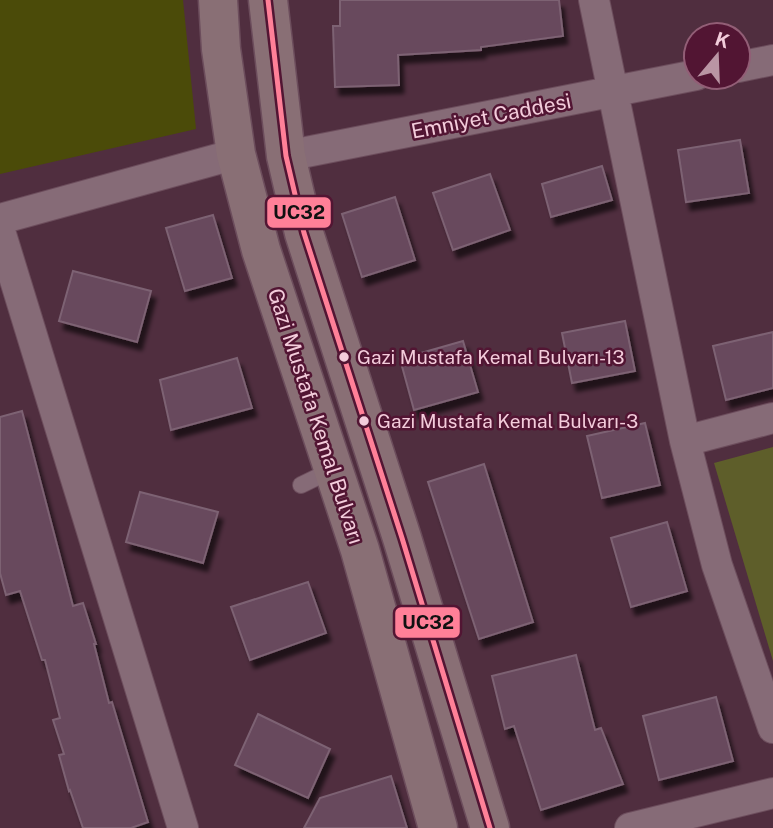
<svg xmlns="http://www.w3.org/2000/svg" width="773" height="828" viewBox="0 0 773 828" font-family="'Public Sans',sans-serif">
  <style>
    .green { fill: #4b4b09 }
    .forest { fill: #5e5e2a }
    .building { fill: #67485d; stroke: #7d6273; stroke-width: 2; filter: url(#shadow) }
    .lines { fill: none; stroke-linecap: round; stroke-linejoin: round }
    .lane-casing { stroke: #6c4d5c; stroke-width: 18 }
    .street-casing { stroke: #6c4d5c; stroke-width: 32 }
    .primary-casing { stroke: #6c4d5c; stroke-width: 41 }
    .lane { stroke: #866b77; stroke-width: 16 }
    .street { stroke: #866b77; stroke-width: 30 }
    .primary { stroke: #896f75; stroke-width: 38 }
    .bus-1-casing { stroke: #521533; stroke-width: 10 }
    .bus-1 { stroke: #ff8098; stroke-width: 5 }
    .bus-dot { fill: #f3ccdb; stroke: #521533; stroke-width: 2.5 }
    .labels { text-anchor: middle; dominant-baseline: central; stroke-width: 5; stroke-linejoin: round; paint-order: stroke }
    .bus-label { font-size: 19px; fill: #f3ccdb; stroke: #521533; text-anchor: start }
    .street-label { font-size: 21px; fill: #f3ccdb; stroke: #521533 }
    .line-badge { stroke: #521533; stroke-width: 2.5 }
    .pale-badge-label { font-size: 19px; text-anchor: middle; font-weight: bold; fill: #111 }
  </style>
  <defs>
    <filter id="shadow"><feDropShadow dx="4.5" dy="8" stdDeviation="2" flood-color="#0009"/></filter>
  </defs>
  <rect width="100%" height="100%" fill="#502e3f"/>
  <!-- green -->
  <path class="green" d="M0,0H183L196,129L0,174Z"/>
  <!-- forest -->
  <path class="forest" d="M773,447V661L714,463Z"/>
  <!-- building -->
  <path class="building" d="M340,0H559L563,36L481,47V50L398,55L399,85L335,87L333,26H340Z
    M740,140L749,193L686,202L678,150Z
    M602,166L612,200L551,217L542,184Z
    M490,174L510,230L453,250L433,193Z
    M395,197L415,260L362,277L342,214Z
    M213,215L232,278L185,291L166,228Z
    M73,271L151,291L137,342L59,321Z
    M625,321L635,371L572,383L562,333Z
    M773,332V388L726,400L713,346Z
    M463,341L478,392L414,410L400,359Z
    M237,358L252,408L171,430L160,380Z
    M22,411L73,606L83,603L96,644H94L109,703L112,702L148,822L131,828H83L70,790L69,791L59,755L64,754L53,720L60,718L45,660H42L20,591L6,595L0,573V417Z
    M645,423L660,485L602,498L587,436Z
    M484,464L533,622L479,639L428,482Z
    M140,492L218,512L203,563L126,542Z
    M667,522L687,591L631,607L611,538Z
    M308,582L326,633L250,660L231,607Z
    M576,655L595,730L601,728L623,784L541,810L514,726L505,729L492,676Z
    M716,697L733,761L659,780L643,716Z
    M258,714L330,749L308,798L235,765Z
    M391,776L407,828H304L320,798Z"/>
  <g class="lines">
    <!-- lane casing -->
    <g class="lane-casing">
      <path id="lane" d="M301,485L334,469"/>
    </g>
    <!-- street casing -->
    <g class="street-casing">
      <path id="street" d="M594,0L685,441L717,565L773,728
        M738,67L773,60
        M286,156L696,75
        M0,219L236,154
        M0,231L183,828
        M685,441L773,418
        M630,828L773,793"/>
    </g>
    <!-- primary casing -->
    <g class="primary-casing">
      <path id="primary" d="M218,0L221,49L236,154L261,250L360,550L438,828
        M268,0L286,156L304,233L402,538L490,828"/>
    </g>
    <!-- lane -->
    <use href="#lane" class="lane"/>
    <!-- street -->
    <use href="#street" class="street"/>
    <!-- primary -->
    <use href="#primary" class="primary"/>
    <!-- bus-1 casing -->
    <g class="bus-1-casing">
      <path id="bus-1" d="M268,0L286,156L304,233L402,538L490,828"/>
    </g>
    <!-- bus-1 -->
    <use href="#bus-1" class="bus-1"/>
  </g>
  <!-- markers -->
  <g class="bus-dot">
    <circle cx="344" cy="357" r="6"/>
    <circle cx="364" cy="421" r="6"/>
  </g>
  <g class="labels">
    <!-- bus labels -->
    <g class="bus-label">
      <text x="357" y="357">Gazi Mustafa Kemal Bulvarı-13</text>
      <text x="377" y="421">Gazi Mustafa Kemal Bulvarı-3</text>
    </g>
    <!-- street labels -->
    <g class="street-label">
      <text transform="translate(491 116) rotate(-11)">Emniyet Caddesi</text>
      <text transform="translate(316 416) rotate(72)">Gazi Mustafa Kemal Bulvarı</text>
    </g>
  </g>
  <g class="line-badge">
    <rect x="266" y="196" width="66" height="33" rx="7" fill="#ff8098"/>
    <rect x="394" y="606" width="67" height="33" rx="7" fill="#ff8098"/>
  </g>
  <g class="pale-badge-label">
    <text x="299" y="219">UC32</text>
    <text x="428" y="629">UC32</text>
  </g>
  <!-- north arrow -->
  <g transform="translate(717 56) rotate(19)"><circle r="33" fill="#521533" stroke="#925e76" stroke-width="2"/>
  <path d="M0-5L12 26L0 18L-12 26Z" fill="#ba95a4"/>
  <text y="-10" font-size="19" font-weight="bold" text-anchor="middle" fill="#f3ccdb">K</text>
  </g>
</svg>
